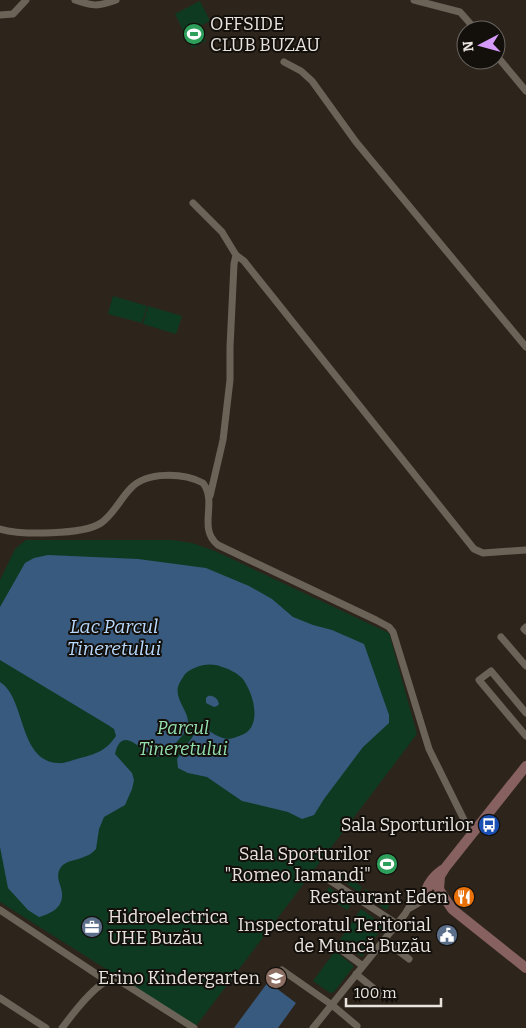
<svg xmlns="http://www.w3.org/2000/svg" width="526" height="1028" viewBox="0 0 526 1028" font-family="Bitter,serif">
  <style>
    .green { fill: #0f3a22 }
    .water { fill: #385a7f }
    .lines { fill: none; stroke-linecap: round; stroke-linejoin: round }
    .minor { stroke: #6c6358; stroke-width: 7 }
    .secondary { stroke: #86615f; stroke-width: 10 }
    .labels { text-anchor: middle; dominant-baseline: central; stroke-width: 4; stroke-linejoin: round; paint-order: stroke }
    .poi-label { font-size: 18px; fill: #e8e3dd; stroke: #130f0b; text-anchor: end }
    .park-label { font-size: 18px; font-style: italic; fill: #94e0af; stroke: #130f0b }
    .water-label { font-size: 19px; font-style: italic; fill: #b8d9fe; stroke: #130f0b }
  </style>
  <rect width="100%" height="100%" fill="#2d251c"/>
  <!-- green -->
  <path class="green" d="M200,1L210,21L199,27L206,41L192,48L175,14Z
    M113,296L147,306L142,323L108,314Z
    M148,306L182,316L176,334L143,324Z
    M26,540H172L192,543L215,551L389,633L417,734L196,1026L0,902V580L15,549Z
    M339,871L362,887L359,892L335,876Z
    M329,887L352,903L347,910L324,895Z
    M366,889L390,905L386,910L363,894Z
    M361,909L384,925L362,957L339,941Z
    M335,951L354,966L334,992L330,993L313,981Z"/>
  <!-- water -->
  <path class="water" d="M48,555L138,559L206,568L249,586L272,599L293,617L313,625L332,630L364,644L389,715V723L363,747L324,799L314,815L302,819L288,812L242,801L207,777L188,773L178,768L177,759L196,732L204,728C211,732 219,738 228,739C231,739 236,737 239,736C264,729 254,693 242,678C237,673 229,669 222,667C210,662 197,665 186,673C184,675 182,679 180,682C171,698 190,710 188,725C187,732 178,740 173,746C171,749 169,754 166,755C148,767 124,717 115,754L132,773L134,780L132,789L125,805L104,817L99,829L96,849C93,852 90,855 86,856C79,860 66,860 61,867C54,877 62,885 62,894C63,908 50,914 39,917L28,910L8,888L0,847V682C26,698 18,761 58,763C64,764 72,760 77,759C95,754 105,752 116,736L114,729L108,725L0,660V607L25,563L34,558Z
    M208,696C214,695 218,699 219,704L217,706L214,707L206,703V698Z
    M268,982L296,1003L278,1028H234Z"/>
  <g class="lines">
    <!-- minor -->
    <path class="minor" d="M75,0C92,6 98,7 116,0
      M414,0L460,12L476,30
      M0,15L13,14L26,0
      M496,55L526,91
      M284,62L301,71L312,81L356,142L526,347
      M193,203L222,232L236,255L244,261L474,549L483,553L526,550
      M210,496L223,440L230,380V347L234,264L236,255
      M0,529C21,535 83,535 101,523C114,514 120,499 131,488C147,471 184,473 203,483C218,503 197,528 218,545L376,620L389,627L393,632L429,749L471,834
      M526,627L524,629L526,631
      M501,637L526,666
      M526,713L491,671L479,680L526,736
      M323,876L397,924
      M410,908L429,897
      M0,910L107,981
      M384,940L409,959
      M337,947L363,966
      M282,970L332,1005L357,1026
      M356,974L383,996
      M0,998L46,1028
      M62,1028C72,1015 100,976 117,979L194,1028
      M313,1028L405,914L412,902L426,890"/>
    <!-- secondary -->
    <path class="secondary" d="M428,886L433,884L438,886L440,891L437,897H429L426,890C429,882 435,875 442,870
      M439,889L440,876L445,868L526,766
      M440,891L452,909L526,968"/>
  </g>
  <!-- icons -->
  <defs>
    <g id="stadium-disc" transform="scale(1.125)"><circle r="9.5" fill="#2e9e5b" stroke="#130f0b"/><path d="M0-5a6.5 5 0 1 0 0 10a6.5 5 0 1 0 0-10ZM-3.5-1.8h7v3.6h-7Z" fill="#fff"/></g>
    <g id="bus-disc" transform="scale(1.125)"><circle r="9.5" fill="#1a4fb4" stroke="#130f0b"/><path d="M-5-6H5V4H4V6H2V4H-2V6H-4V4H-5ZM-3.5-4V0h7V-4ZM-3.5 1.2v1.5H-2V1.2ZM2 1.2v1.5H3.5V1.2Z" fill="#fff"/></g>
    <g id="restaurant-disc" transform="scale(1.125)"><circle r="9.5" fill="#e8710a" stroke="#130f0b"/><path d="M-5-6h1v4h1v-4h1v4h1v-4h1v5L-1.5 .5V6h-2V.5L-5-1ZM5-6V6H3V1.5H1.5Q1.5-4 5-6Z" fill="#fff"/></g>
    <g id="office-disc" transform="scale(1.125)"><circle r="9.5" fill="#5c6f8a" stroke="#130f0b"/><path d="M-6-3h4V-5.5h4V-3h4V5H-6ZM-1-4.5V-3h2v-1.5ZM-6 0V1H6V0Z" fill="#fff"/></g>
    <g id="civic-disc" transform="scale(1.125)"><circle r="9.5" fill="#5c6f8a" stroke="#130f0b"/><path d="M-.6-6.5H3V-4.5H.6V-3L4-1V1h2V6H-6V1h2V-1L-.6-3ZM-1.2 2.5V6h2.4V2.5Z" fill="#fff"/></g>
    <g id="school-disc" transform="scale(1.125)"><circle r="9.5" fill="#8d6e63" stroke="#130f0b"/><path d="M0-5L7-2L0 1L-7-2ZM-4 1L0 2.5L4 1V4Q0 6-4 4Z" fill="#fff"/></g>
  </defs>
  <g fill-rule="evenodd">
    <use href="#stadium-disc" x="194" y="34"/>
    <use href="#bus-disc" x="489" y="825"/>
    <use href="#stadium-disc" x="387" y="864"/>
    <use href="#restaurant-disc" x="464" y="897"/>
    <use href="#office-disc" x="92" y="927"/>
    <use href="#civic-disc" x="447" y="935"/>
    <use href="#school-disc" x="276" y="978"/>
  </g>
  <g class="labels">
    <!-- poi labels -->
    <g class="poi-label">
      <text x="210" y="24" text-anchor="start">OFFSIDE<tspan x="210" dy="21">CLUB BUZAU</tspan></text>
      <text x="473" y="825">Sala Sporturilor</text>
      <text x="371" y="854">Sala Sporturilor<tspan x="371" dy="21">"Romeo Iamandi"</tspan></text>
      <text x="448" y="897">Restaurant Eden</text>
      <text x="108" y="917" text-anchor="start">Hidroelectrica<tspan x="108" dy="21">UHE Buzău</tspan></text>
      <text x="431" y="925">Inspectoratul Teritorial<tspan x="431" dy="21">de Muncă Buzău</tspan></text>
      <text x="260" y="978">Erino Kindergarten</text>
    </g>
    <!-- park labels -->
    <g class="park-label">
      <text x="183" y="728">Parcul<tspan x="183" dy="21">Tineretului</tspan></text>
    </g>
    <!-- water labels -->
    <g class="water-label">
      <text x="114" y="626">Lac Parcul<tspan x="114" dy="22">Tineretului</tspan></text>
    </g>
  </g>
  <!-- north arrow -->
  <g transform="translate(481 45) rotate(264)"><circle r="24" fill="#130f0b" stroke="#68645f"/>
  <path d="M0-4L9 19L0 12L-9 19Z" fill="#d69bfa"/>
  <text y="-8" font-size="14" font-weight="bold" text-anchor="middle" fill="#e8e3dd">N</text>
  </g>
  <!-- scale -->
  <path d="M346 998v8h95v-8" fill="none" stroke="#e8e3dd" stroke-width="2.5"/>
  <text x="354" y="998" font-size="15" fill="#e8e3dd" stroke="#130f0b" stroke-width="4" paint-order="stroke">100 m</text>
</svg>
